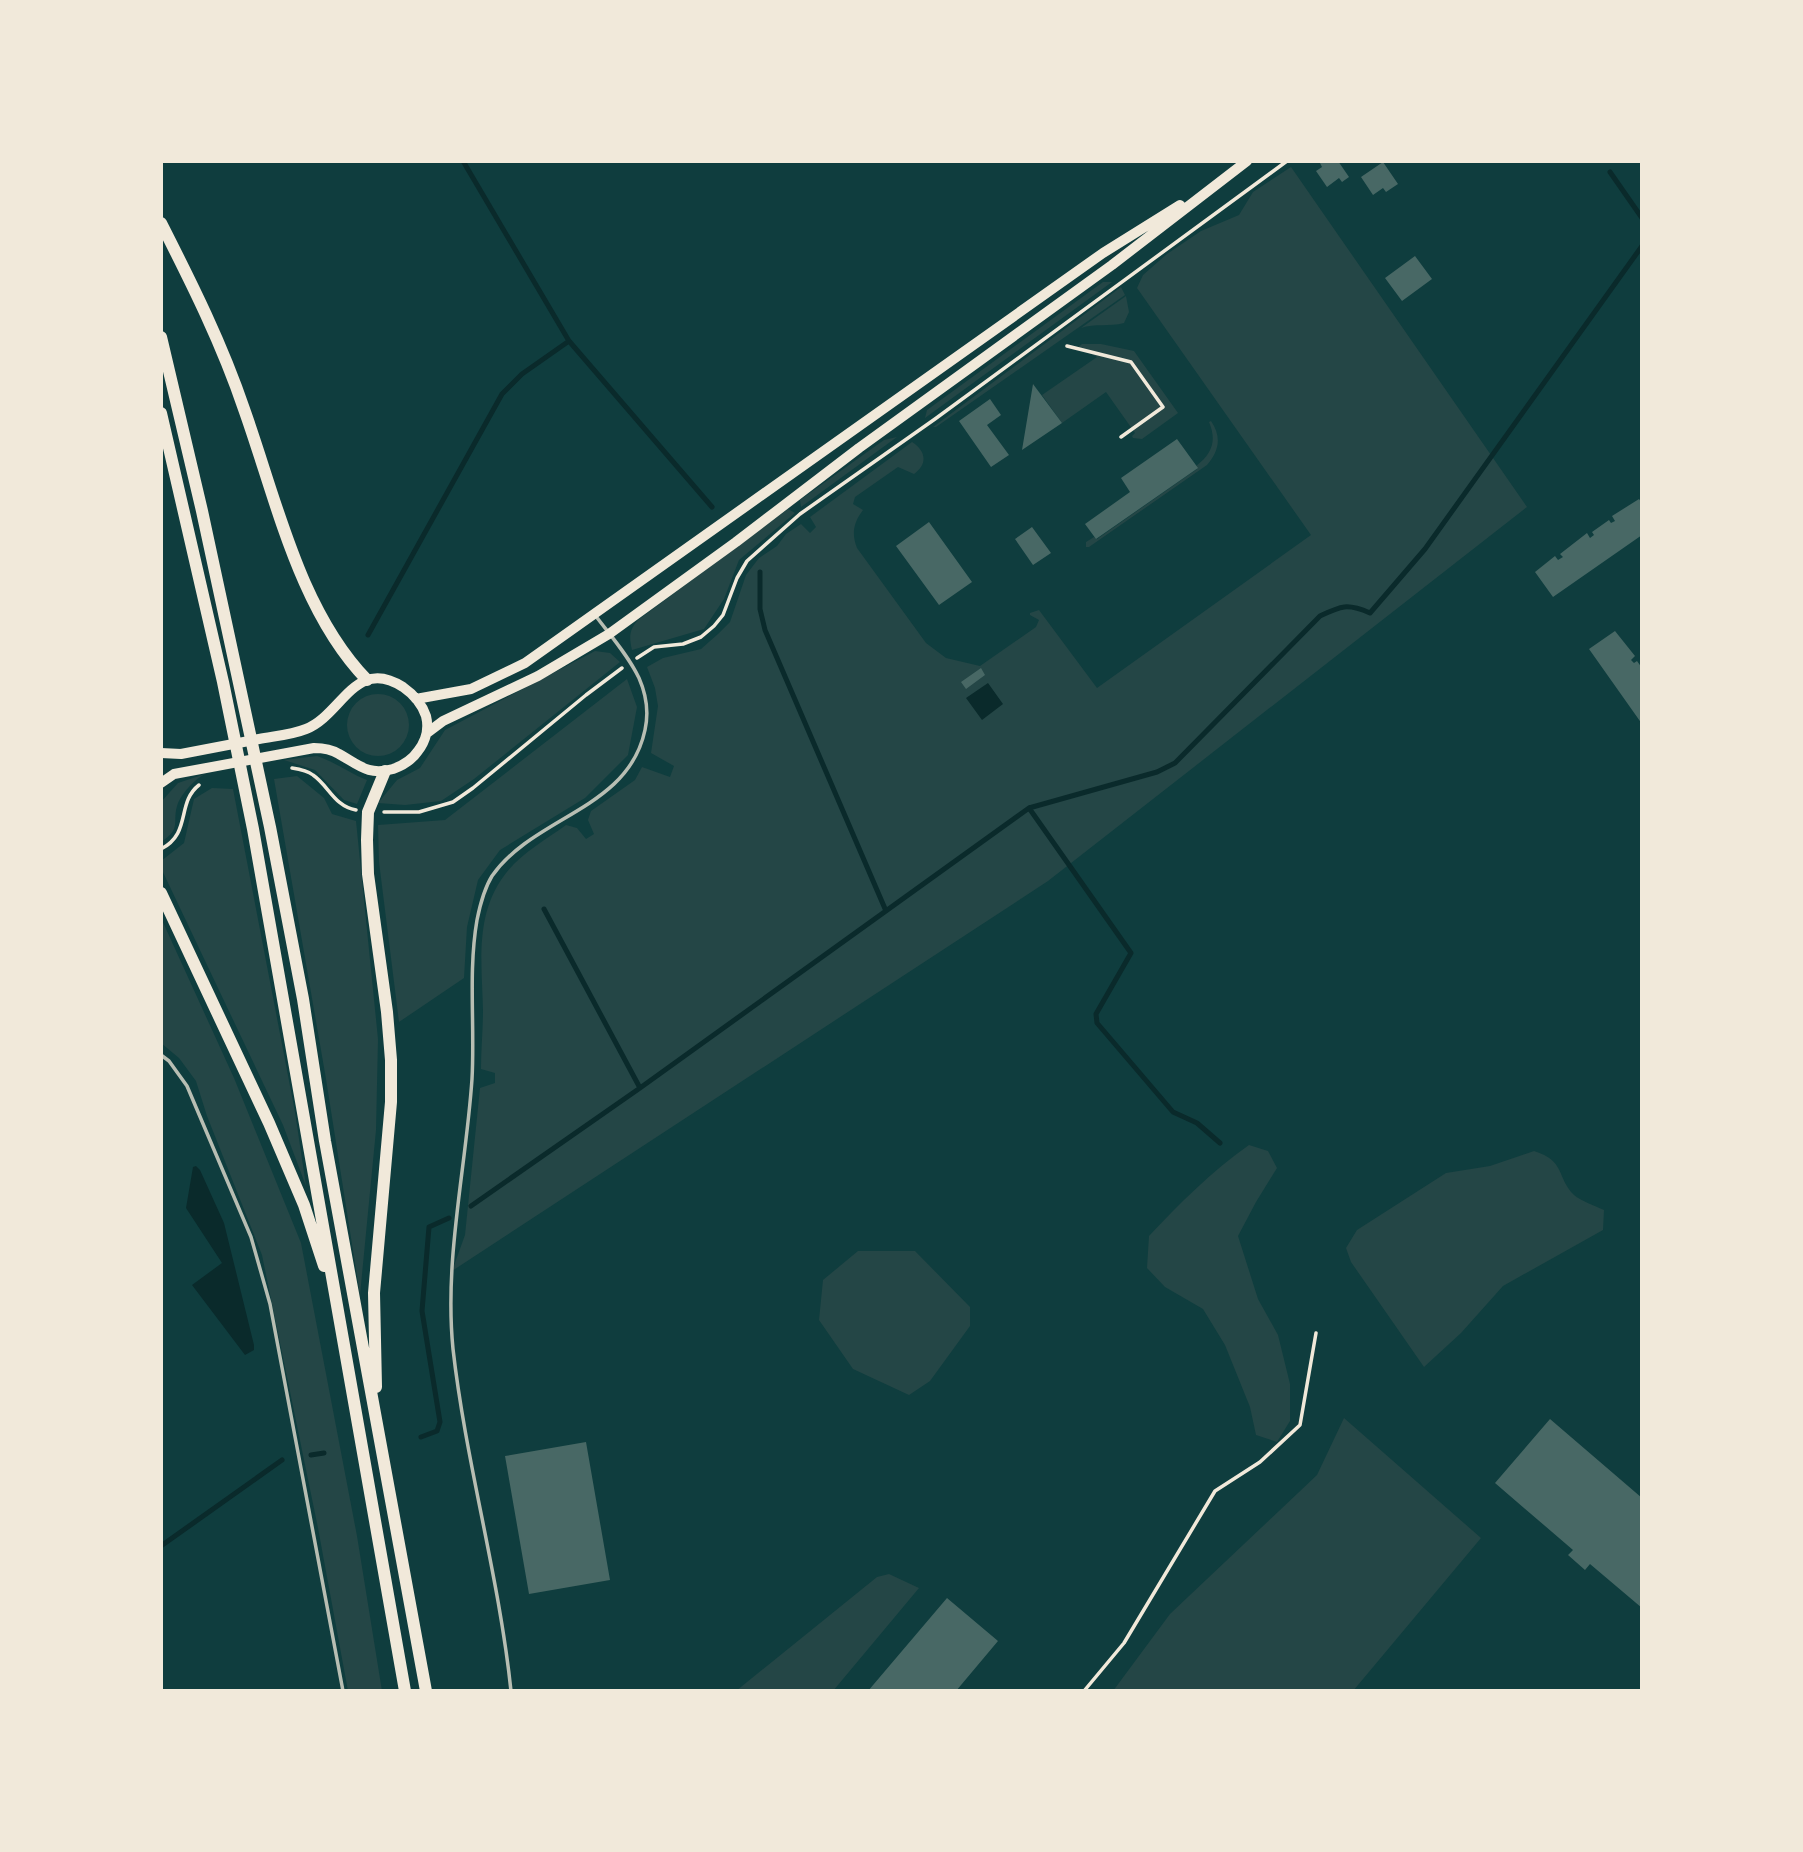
<svg xmlns="http://www.w3.org/2000/svg" width="1803" height="1852" viewBox="0 0 1803 1852" font-family="Poppins,sans-serif">
  <style>
    .green { fill: #244646 }
    .water { fill: #0a2a2b }
    .lines { fill: none; stroke-linecap: round; stroke-linejoin: round }
    .stream { stroke: #0a2a2b; stroke-width: 5 }
    .building { fill: #486865 }
    .path { stroke: #f1e9da; stroke-width: 3.5 }
    .service { stroke: #b8beb3; stroke-width: 3.5 }
    .primary { stroke: #f1e9da; stroke-width: 10 }
    .trunk { stroke: #f1e9da; stroke-width: 12 }
  </style>
  <rect width="100%" height="100%" fill="#0f3d3e"/>
  <!-- green -->
  <path class="green" d="M1291,167L1527,507L1048,881L452,1271L465,1235L480,1088L495,1083V1073L481,1069C481,1049 483,1030 483,1010C482,966 475,919 501,880C516,856 544,841 566,825L577,828L586,839L594,834L588,820L591,811L635,780L642,767L670,777L674,766L651,753L658,706L655,688L647,667L663,658L701,649L718,634L730,622L746,575L759,558L777,546L786,534L801,524L810,533L816,527L810,517L912,442C926,451 928,464 914,474L898,467L855,497L853,504L863,510C854,522 851,533 857,548L926,643L946,658L980,666L1036,627L1039,620L1030,615V613L1039,610L1097,688L1311,535L1137,288L1143,275L1167,254L1201,231L1239,215L1253,192Z
    M1103,282H1112L925,418L927,410Z
    M1121,287L1125,295L936,427H933Z
    M1126,296L1129,312L1124,323C1109,327 1095,323 1081,328Z
    M1082,344H1101L1134,351L1178,413L1142,439L1133,438L1132,436L1135,433L1106,392L1062,423L1042,395L1097,357L1078,347Z
    M1211,421C1222,437 1219,451 1207,465L1089,547H1086V542L1094,537L1097,539L1197,469L1196,466C1212,454 1217,441 1209,422Z
    M897,437L801,507L800,500L884,440Z
    M788,509L795,513L739,560L724,599L704,629L632,650C629,637 629,630 638,620Z
    M595,651L610,653L620,662L474,779L441,801L405,805L378,803L397,780L420,768L445,730Z
    M627,679L637,707L628,755L585,798L500,850L478,880L467,927L464,978L399,1022L379,862L378,825L445,820Z
    M347 725a31 31 0 1 1 62 0a31 31 0 1 1-62 0Z
    M317,756C335,762 349,773 367,780L357,804L344,800L315,770L284,760Z
    M205,774C195,779 183,792 178,803C171,822 183,828 161,842V802L178,783Z
    M297,776L324,798L332,814L356,821L378,1039L376,1130L360,1295L326,1079L274,779Z
    M212,788L233,789L295,1112L306,1186L283,1125L161,868V861L184,843L194,799Z
    M161,918L234,1078L301,1243L357,1536L382,1691H348L318,1528L262,1255L207,1116L196,1081L179,1058L161,1043Z
    M1249,1145L1268,1151L1277,1168L1256,1202L1238,1236L1258,1299L1278,1335L1290,1384V1421L1277,1442L1256,1435L1250,1407L1225,1345L1203,1309L1165,1287L1147,1268L1149,1236C1180,1203 1212,1171 1249,1145Z
    M1534,1151C1566,1161 1556,1177 1574,1195C1581,1201 1595,1206 1604,1210L1603,1230L1503,1286L1461,1333L1424,1367L1351,1262L1346,1248L1357,1230L1446,1173L1490,1166Z
    M858,1251H915L970,1307V1326L930,1381L909,1395L853,1369L819,1320L823,1280Z
    M1344,1418L1481,1538L1353,1691H1113L1170,1614L1317,1475Z
    M889,1574L919,1588L833,1691H736L877,1577Z"/>
  <!-- water -->
  <path class="water" d="M988,683L1003,704L982,720L966,698Z
    M196,1166L200,1170L224,1223L254,1345V1350L245,1355L192,1285L222,1263L186,1208L193,1167Z"/>
  <g class="lines">
    <!-- stream -->
    <path class="stream" d="M463,161L569,341L712,507
      M1610,172L1642,218
      M760,572V609L765,630L886,911
      M368,635L502,394L522,374L569,341
      M1029,808L1131,953L1096,1014L1097,1023L1173,1112L1197,1123L1220,1143
      M544,909L640,1088
      M471,1206L640,1088L1029,808L1157,772L1175,763L1320,616C1341,606 1347,603 1370,613L1425,549L1642,246
      M421,1437L437,1431L440,1422L422,1311L429,1227L449,1218
      M311,1455L324,1453
      M161,1546L282,1460"/>
  </g>
  <!-- building -->
  <path class="building" d="M1323,161H1338L1349,177L1342,182L1339,178L1327,187L1316,171L1322,167L1320,163Z
    M1383,162L1398,184L1386,192L1383,188L1373,195L1361,177Z
    M1415,256L1432,279L1402,301L1385,278Z
    M1033,384L1062,423L1022,450Z
    M990,399L1001,415L987,425L1009,455L991,467L959,421Z
    M1177,439L1198,468L1096,539L1085,524L1130,492L1121,478Z
    M1639,499L1642,503V535L1553,597L1535,572L1555,556L1558,560L1563,557L1560,554L1587,533L1590,538L1594,535L1592,532L1609,520L1611,523L1615,521L1612,516Z
    M929,522L972,582L939,605L896,546Z
    M1032,527L1051,553L1033,565L1015,539Z
    M1615,631L1635,656L1631,660L1634,663L1637,661L1642,668V724L1589,649Z
    M981,668L985,675L966,689L961,682Z
    M1550,1419L1642,1498V1608L1590,1564L1585,1570L1568,1555L1573,1550L1495,1483Z
    M586,1442L610,1580L529,1594L505,1456Z
    M947,1598L998,1641L956,1691H868Z"/>
  <g class="lines">
    <!-- path -->
    <path class="path" d="M1067,346L1131,362L1163,407L1121,437
      M637,658L654,647L683,644L701,637L714,626L723,615L737,578L747,561L800,514L935,419L1287,161
      M292,768C299,769 308,771 313,775C329,786 334,806 356,810
      M384,812H419L453,802L473,788L586,695L622,668
      M161,849C192,833 176,803 199,785
      M1084,1691L1124,1643L1215,1491L1260,1462L1300,1425L1316,1333"/>
    <!-- service -->
    <path class="service" d="M161,1055L169,1061L187,1086L251,1237L270,1304L343,1691
      M511,1691C499,1576 466,1464 453,1349C444,1259 466,1168 472,1079C475,1026 468,972 477,920C480,905 484,889 492,876C535,815 628,810 645,730C649,712 646,694 639,678C628,655 610,635 595,615"/>
    <!-- primary -->
    <path class="primary" d="M416,699L471,689L525,663L1103,253L1180,205
      M427,733L443,721L538,676L609,634L736,542L859,448L1112,265L1247,161
      M161,753L181,754C207,749 233,744 259,739C275,736 291,735 306,729C342,715 355,656 403,687C413,694 422,704 426,716C429,728 426,741 418,751C412,760 404,765 393,769C368,776 359,765 339,754C331,749 323,748 314,748L174,774L161,783"/>
    <!-- trunk -->
    <path class="trunk" d="M161,223C192,284 222,344 244,409C276,498 299,610 367,680
      M161,337L202,511L270,827L303,999L325,1141L426,1691
      M161,413L223,682L253,829L405,1691
      M161,893L269,1123L304,1205L324,1266
      M376,1387L374,1293L391,1102V1060L387,1012L368,874L367,840L368,812L385,771"/>
  </g>
  <!-- border -->
  <rect width="1803" height="1852" fill="none" stroke="#f1e9da" stroke-width="326"/>
</svg>
